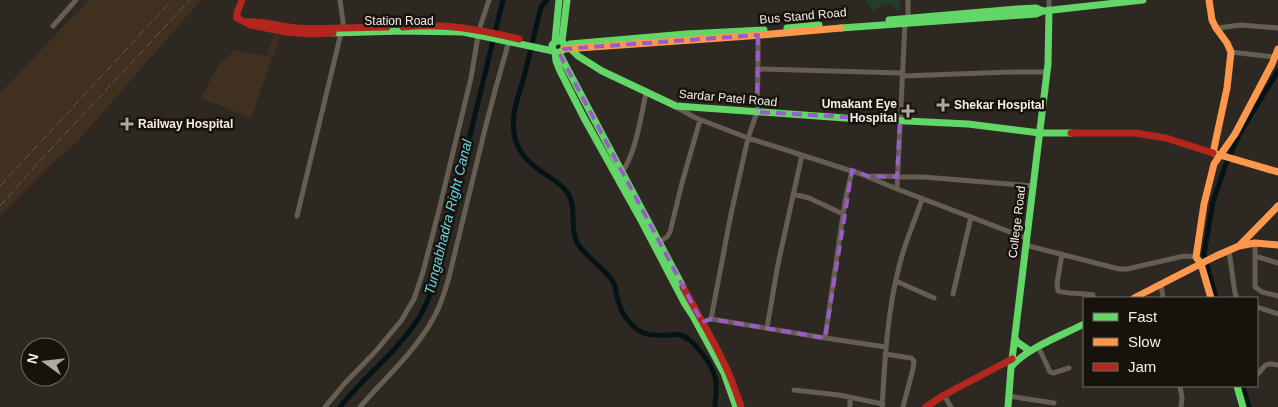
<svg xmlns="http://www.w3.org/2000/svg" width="1278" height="407" viewBox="0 0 1278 407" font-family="Helvetica,sans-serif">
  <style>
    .built { fill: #3f3020 }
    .green { fill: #223e2b }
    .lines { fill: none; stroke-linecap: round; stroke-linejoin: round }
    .canal { stroke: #041416; stroke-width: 5 }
    .street { stroke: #665e53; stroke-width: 5 }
    .fast { stroke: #63d668; stroke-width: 7 }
    .slow { stroke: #ff974d; stroke-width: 7 }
    .jam { stroke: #b3261e; stroke-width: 7 }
    .rail { stroke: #655e57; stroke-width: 1; stroke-dasharray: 8 4; stroke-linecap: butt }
    .marked { fill: none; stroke: #9a5cc9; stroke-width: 4; stroke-dasharray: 10 6; stroke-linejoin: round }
    .poi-dot { fill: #b0a8a1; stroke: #18120d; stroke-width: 2 }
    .labels { text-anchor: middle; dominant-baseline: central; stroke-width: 5; stroke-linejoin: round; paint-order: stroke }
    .street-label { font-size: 12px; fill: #f6ede6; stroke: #18120d }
    .poi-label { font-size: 12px; font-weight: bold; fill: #f6ede6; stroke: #18120d; text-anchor: start }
    .water-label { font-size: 14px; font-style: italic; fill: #65d4e1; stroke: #18120d }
  </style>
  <rect width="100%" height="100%" fill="#2e2822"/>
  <!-- built -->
  <path class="built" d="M89,0H201L76,143L52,164L0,215V93Z
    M274,35L280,36L251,118L201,98L218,65L235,50L267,56Z"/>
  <!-- green -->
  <path class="green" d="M865,0H901L899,10L897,11C892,1 881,3 875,11H873Z"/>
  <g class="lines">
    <!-- canal -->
    <path class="canal" d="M547,0L541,7C535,30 530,54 524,77C519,95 511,113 514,132C515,147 526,161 538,169C548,177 560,182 567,192C577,206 570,225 576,240C581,254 605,268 613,282C616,287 616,292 617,297C620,309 624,318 633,326C644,336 655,336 668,335C672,335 676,334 680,335C693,338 712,364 715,377C718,387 715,397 715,407
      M1216,298L1204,254L1213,202L1226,164L1240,133L1278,71
      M1243,387L1249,407
      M340,407C365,376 399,350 420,316C432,296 436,272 442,250L503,0"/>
    <!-- street -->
    <path class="street" d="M340,0L344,29
      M1049,0V10
      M53,26L76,0
      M1217,28L1241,25L1278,28
      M1231,52L1275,57
      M758,69L902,73
      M902,76L1011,72H1047
      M676,107L696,118L748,138L861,174L897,189L1026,238
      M622,172C636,153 641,116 646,93
      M872,176L923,177L1034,186
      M897,189L905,23L908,18V0
      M793,194L809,198L843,214
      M297,216L341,33
      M659,242L667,237L670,232L682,183L700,120
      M1255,243V287L1262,292L1278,296
      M1025,245L1119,269H1127L1184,256L1196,257
      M1229,251L1235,293L1237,298
      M1062,254L1057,283L1058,291C1065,294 1084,293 1093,295
      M1255,256L1278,263
      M896,281L934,298
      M1161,284L1163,298
      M953,294L971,217
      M1257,307L1278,314
      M711,319L731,214L748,138L757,112L758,69V33
      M708,320L711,319L825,338L886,347
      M767,328L778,264L802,155
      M825,338L845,201L852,171
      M1038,346L1050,372L1053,373L1069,368
      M885,354L911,358L914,361L913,369L903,407
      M1257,375C1266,365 1264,362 1278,365
      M1180,386L1182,398L1181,407
      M794,390L839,395L883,404
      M944,395L951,407
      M1008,396L1054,403
      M325,407L345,383L375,352L401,321L414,299L423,272L439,210L471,78L479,30L489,0
      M360,407C385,378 416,351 434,317C441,305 445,291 449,277L485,129L496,87L509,41
      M850,407V398
      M882,407C885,360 887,313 899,267C904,244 915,221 922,199"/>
    <!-- fast -->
    <path class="fast" d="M889,20L1017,9L1036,8L1043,11
      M787,28L819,25
      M841,28L1036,14L1043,11L1143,0
      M333,33L402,31L463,32L553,51
      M555,41L559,0
      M562,41L567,0
      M570,44L686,34L764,30
      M570,48L578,56L602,71L676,106L845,118L968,124L1040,133H1071
      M555,52L556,61L560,71L584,118L642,222L685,304L693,316L724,373L736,407
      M559,53L564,49V44L562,41H556L552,45L553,51L559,53L683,287
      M1015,338L1017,342L1030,351
      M1012,366C1027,348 1063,335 1084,324
      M1237,386L1243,407
      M1008,407L1011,368L1048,64L1049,10"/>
    <!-- slow -->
    <path class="slow" d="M1209,0L1212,20L1216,28L1227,43L1231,52L1227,88L1213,153L1278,172
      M564,49L749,36L841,28
      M1239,246L1255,243L1278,245
      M1134,298L1216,256L1239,246L1278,206
      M1211,298L1201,264L1196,257L1204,204L1214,164L1235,134L1272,64L1278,49"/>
    <!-- jam -->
    <path class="jam" d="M242,0L237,13V18L250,25L286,32L311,34L333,33
      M246,22C260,20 281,27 296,28C326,30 357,27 387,27
      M403,27C446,23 477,29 519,39
      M1071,133H1135L1166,138L1213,153
      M683,287C704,326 728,363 741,407
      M926,407L944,395L1012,359"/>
    <!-- rail -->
    <path class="rail" d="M0,186L172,0
      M0,206L36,165L190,0"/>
  </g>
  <!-- marked area -->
  <path class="marked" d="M758,35L757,112L900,120L897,177L868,176L852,170L825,338L711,319L702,322L559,53L564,49Z"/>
  <!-- markers -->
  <g class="poi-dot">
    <path d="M940.5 97.5h5v5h5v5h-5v5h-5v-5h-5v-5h5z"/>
    <path d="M905.5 103.5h5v5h5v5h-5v5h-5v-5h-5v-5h5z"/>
    <path d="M124.5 116.5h5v5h5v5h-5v5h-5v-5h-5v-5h5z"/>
  </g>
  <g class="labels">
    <!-- street labels -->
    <g class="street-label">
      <text transform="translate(803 16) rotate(-5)">Bus Stand Road</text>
      <text x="399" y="21">Station Road</text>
      <text transform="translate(728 98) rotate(5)">Sardar Patel Road</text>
      <text transform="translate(1017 222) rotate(-83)">College Road</text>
    </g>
    <!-- poi labels -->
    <g class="poi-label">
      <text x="897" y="104" text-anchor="end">Umakant Eye<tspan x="897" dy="14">Hospital</tspan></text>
      <text x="954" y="105">Shekar Hospital</text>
      <text x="138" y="124">Railway Hospital</text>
    </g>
    <!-- water labels -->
    <g class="water-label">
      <text transform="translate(448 217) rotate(-76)">Tungabhadra Right Canal</text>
    </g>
  </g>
  <!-- legend -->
  <rect x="1083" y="297" width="175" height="90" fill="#18120d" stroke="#716a64"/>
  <rect x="1093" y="313" width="25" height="8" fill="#63d668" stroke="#716a64"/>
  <text x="1128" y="322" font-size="15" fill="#f6ede6">Fast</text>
  <rect x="1093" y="338" width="25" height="8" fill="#ff974d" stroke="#716a64"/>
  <text x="1128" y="347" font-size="15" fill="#f6ede6">Slow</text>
  <rect x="1093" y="363" width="25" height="8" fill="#b3261e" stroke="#716a64"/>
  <text x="1128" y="372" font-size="15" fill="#f6ede6">Jam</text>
  <!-- north arrow -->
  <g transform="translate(45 362) rotate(285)"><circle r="24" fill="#18120d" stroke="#716a64"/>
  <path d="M0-4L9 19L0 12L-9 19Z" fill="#b0a8a1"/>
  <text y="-8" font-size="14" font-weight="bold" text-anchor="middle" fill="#f6ede6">N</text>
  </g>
</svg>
